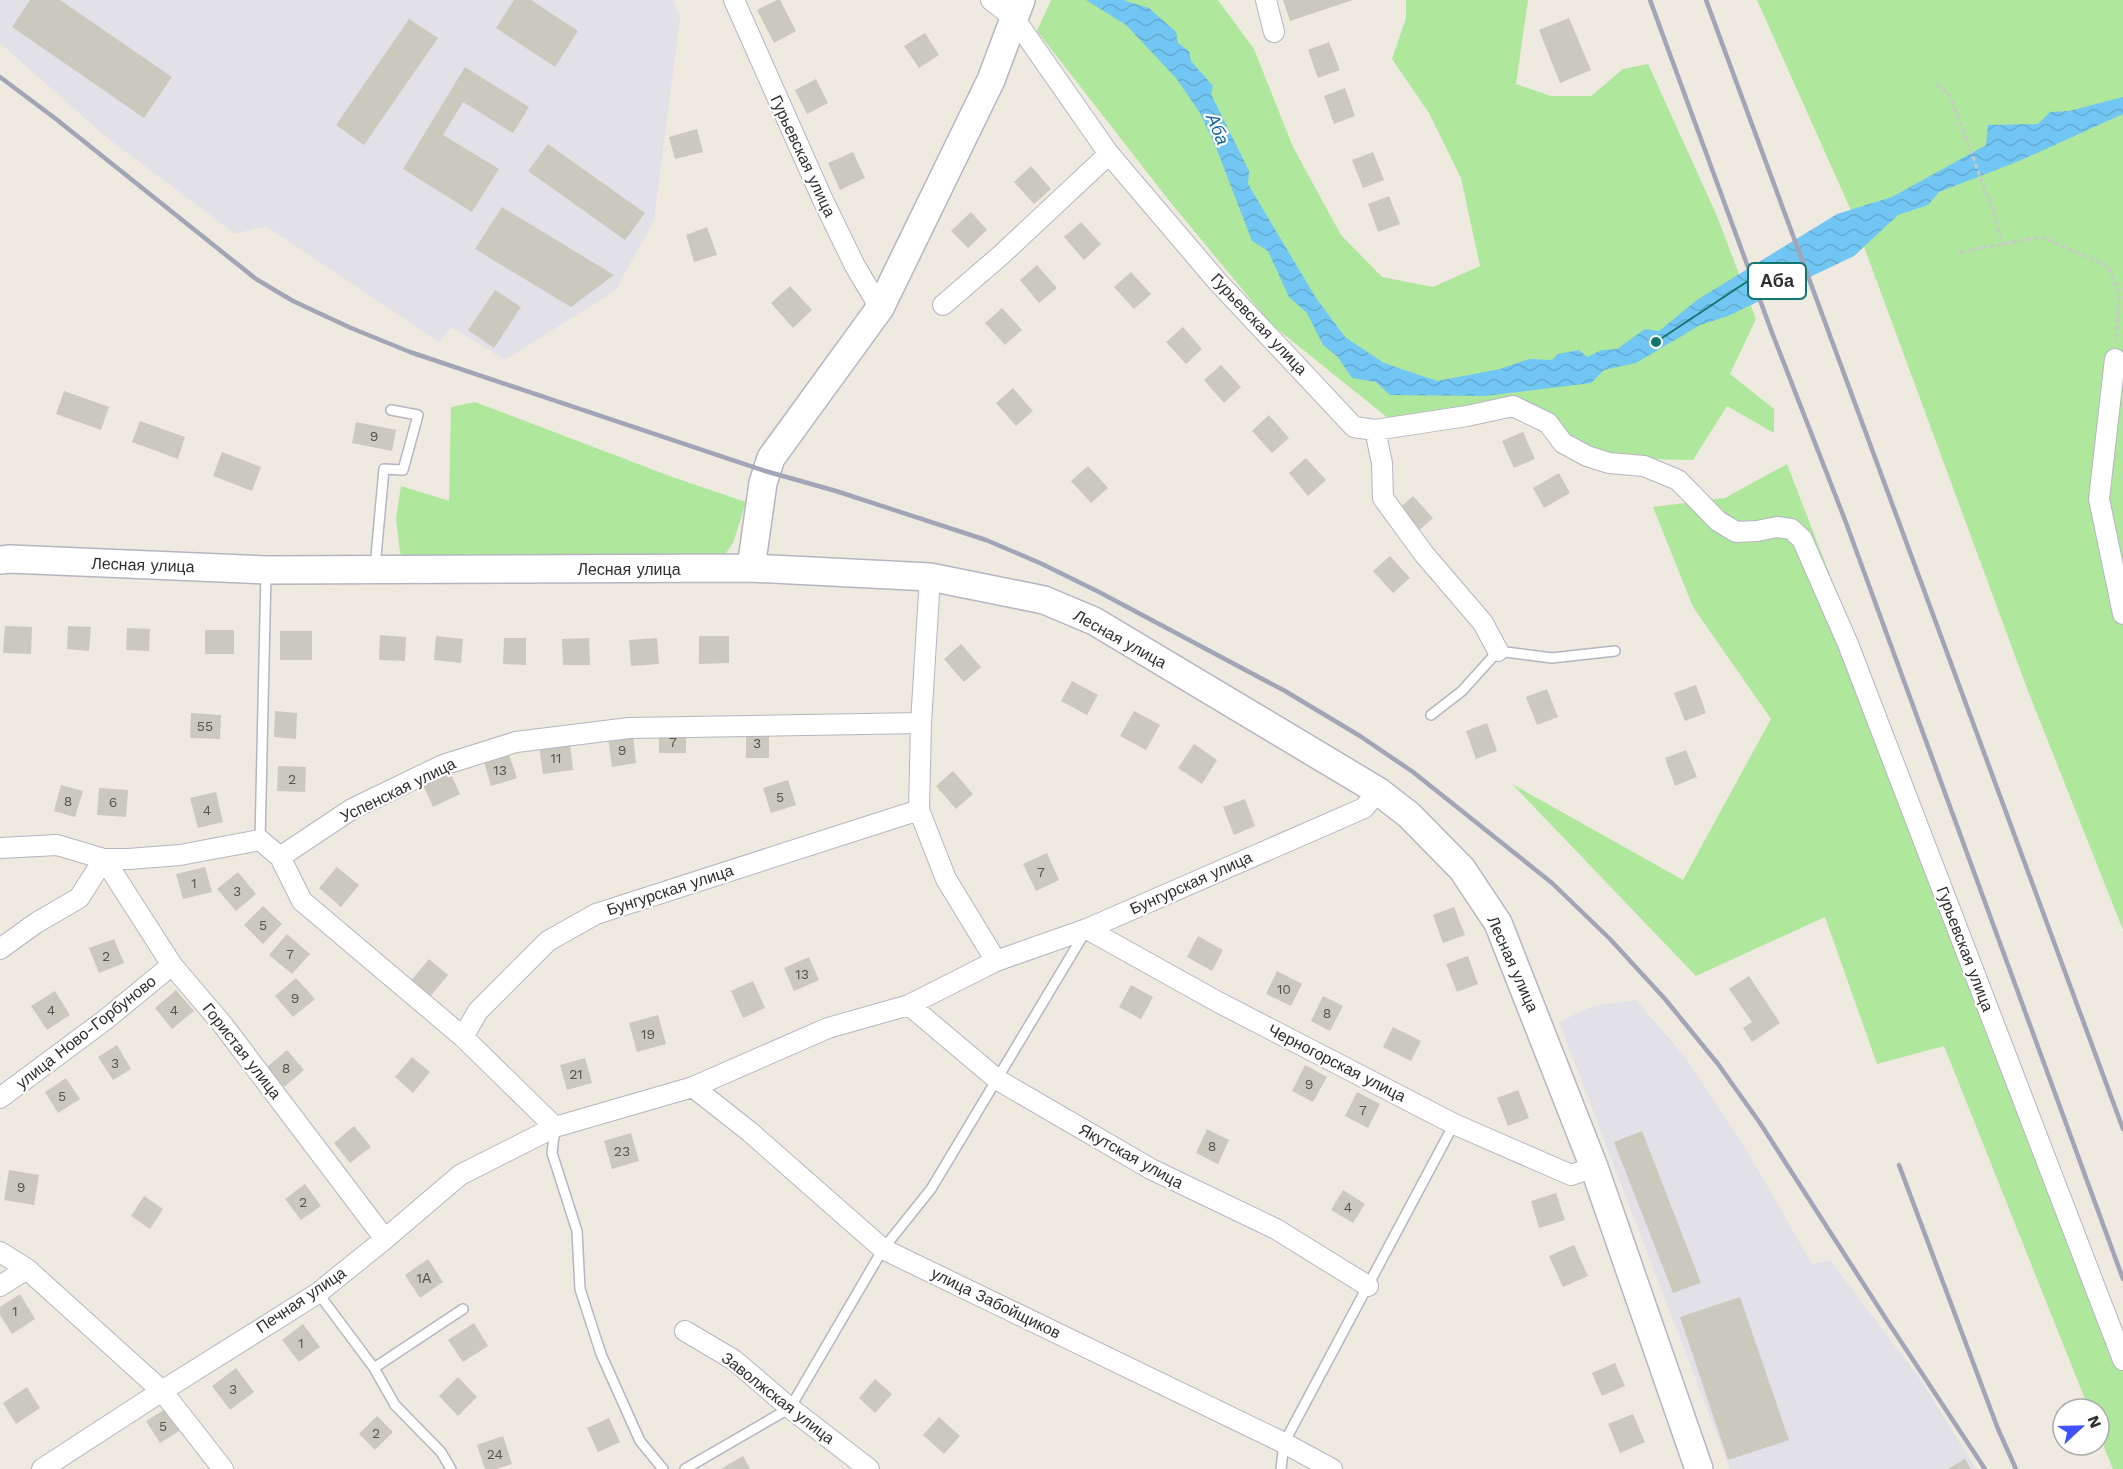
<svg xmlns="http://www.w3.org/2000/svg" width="2123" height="1469" viewBox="0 0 2123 1469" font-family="'Work Sans',sans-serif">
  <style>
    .industrial { fill: #e3e1e8 }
    .grass { fill: #afe79c }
    .water { fill: url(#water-waves) }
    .building { fill: #cbc8be }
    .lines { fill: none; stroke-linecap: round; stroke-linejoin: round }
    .service-casing { stroke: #b4b5c1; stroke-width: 12 }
    .minor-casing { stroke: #b4b5c1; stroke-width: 22 }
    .secondary-casing { stroke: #b4b5c1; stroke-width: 30 }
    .path { stroke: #c9c9c9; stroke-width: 3; stroke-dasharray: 4.5 3; stroke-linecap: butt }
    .service { stroke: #fff; stroke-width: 9 }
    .minor { stroke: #fff; stroke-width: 20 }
    .secondary { stroke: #fff; stroke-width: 27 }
    .rail { stroke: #a2a4b8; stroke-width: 4.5 }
    .labels { text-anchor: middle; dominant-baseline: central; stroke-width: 4.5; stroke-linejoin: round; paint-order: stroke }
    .number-label { font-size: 14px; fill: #555452 }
    .street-label { font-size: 16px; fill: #2e2e2e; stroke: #fff }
    .water-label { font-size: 18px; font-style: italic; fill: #0964a6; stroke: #fff }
    .leader { fill: none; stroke: #0f766e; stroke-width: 2 }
    .callout-dot { fill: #0f766e; stroke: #fff; stroke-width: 2 }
    .callout { fill: #fff; stroke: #0f766e; stroke-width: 2 }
    .callout-label { font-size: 18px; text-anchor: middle; font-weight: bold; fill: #2e2e2e }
  </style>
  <defs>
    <pattern id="water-waves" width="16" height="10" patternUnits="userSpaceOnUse" patternTransform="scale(1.5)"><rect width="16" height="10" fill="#72c6f3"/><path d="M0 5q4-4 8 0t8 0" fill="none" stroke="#63aad1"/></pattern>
  </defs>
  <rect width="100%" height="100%" fill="#efeae0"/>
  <!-- industrial -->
  <path class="industrial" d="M0,0H673L680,18L654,220L616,290L505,360L452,327L439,342L266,226L235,234L106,137L0,43Z
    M1636,1000L1685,1057L1749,1154L1812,1264L1830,1260L1921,1380L1976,1469H1730L1559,1022L1593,1006Z"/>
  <!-- grass -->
  <path class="grass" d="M1051,0H1218L1254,49L1293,147L1341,235L1382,277L1433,287L1480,266L1461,178L1429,113L1392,59L1406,18V0H1528L1516,84L1551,96H1591L1623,69L1648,64L1717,216L1756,319L1730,374L1774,409V433L1727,406L1693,460L1640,459L1575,453L1539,409L1388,418L1271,324L1171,203L1037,31Z
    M1757,0H2123V930L2028,691L1849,206Z
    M475,402L675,478L746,502L733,543L721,560L414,568L400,553L396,518L401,486L449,501L451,407Z
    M1787,464L2123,1334V1469H2113L2099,1435V1409H2089L1944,1046L1877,1064L1825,917L1696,976L1512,784L1683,880L1771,719L1693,607L1653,507L1725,498Z"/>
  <!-- water -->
  <path class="water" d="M1086,0H1123L1149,8L1176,32L1178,43L1189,51L1191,61L1213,86L1211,94L1249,171L1248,184L1316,298L1345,337L1384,363L1437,381L1500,369L1529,359L1552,360L1558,354L1579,350L1587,357L1602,350L1617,349L1645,329L1659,331L1697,300L1837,214L1892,197L1986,145L1988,125L2038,124L2050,112L2069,111L2123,97V114L2019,161L1939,192L1928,205L1898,215L1854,256L1728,316L1700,325L1636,363L1604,370L1591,383L1485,396L1390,395L1376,382L1352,378L1337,356L1323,345L1307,313L1289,297L1268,251L1252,241L1217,150L1200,113L1176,78L1126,25Z"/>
  <!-- building -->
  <path class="building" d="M30,0H60L172,77L144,118L12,27Z
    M514,0H531L578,31L555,67L496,28Z
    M777,0H780L796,31L774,43L757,10Z
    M1283,0H1353L1290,21Z
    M1569,18L1591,70L1560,83L1539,30Z
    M409,19L438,38L364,145L336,125Z
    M925,33L939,55L919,68L904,46Z
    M1329,42L1340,70L1318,78L1308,50Z
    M465,67L529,107L513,133L463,102L443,135L499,169L472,212L403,169Z
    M816,79L828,103L807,114L795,90Z
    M1345,88L1355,116L1334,124L1324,96Z
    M697,129L703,152L675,159L669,137Z
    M548,144L645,213L625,240L528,171Z
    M853,152L865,178L840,190L828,163Z
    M1373,152L1384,180L1363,188L1352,160Z
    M1031,166L1051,189L1034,204L1014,182Z
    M1389,196L1400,224L1378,232L1368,204Z
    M502,207L614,275L571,307L475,249Z
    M971,212L987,230L968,248L951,231Z
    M1081,222L1101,244L1084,260L1064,237Z
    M707,227L717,255L694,262L686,235Z
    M1037,265L1057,288L1039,303L1020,280Z
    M1131,272L1151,294L1134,309L1114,287Z
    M790,286L812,310L793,328L771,303Z
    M495,290L521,307L494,348L468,330Z
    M1002,308L1022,330L1005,345L985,323Z
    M1183,327L1202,349L1186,364L1166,342Z
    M1221,365L1241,387L1224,403L1204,380Z
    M1013,388L1033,411L1016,426L996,403Z
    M64,391L109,407L101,430L56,414Z
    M1269,415L1289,438L1272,453L1252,431Z
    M140,421L185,437L178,459L132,442Z
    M356,422L396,430L392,451L352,443Z
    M1523,432L1535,459L1514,468L1502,441Z
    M222,452L261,467L252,491L213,476Z
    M1306,458L1326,480L1308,496L1289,473Z
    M1088,466L1108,488L1091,503L1071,481Z
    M1559,473L1570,493L1544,508L1533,488Z
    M1413,496L1433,518L1416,533L1396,511Z
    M1390,556L1410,578L1393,593L1373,571Z
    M5,626L32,627L31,654L3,653Z
    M68,626L91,627L89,651L67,649Z
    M127,628L150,629L149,651L126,650Z
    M205,630H234V654H205Z
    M280,631H312V660H280Z
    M380,635L406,637L405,661L379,660Z
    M436,636L463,639L461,663L434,660Z
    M699,636H729V663L699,664Z
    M504,638H526V665L503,664Z
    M589,638L590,665H563L562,639Z
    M657,638L659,664L631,666L629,640Z
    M961,644L981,667L964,682L944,659Z
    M1072,681L1098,695L1087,715L1061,701Z
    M1696,685L1706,713L1685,721L1674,693Z
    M1547,689L1558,717L1537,725L1526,697Z
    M275,711L297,713L296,739L274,737Z
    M1134,711L1160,725L1146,750L1120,736Z
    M191,713L221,715L220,739L190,738Z
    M1487,723L1497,751L1476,759L1466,731Z
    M746,729H769V758H746Z
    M659,730L686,731V753H659Z
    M633,734L636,763L612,767L608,737Z
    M570,743L573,770L543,774L539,747Z
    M1194,744L1217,760L1202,784L1178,768Z
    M1686,750L1697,777L1675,786L1665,758Z
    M509,754L517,778L491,786L484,762Z
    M278,766L306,767L305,792L277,791Z
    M449,770L460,794L433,807L422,783Z
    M953,771L973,794L956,809L936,786Z
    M788,780L796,805L771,813L763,788Z
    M61,785L83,791L75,817L54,811Z
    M99,788L128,790L126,817L97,815Z
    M216,792L223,822L198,828L190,798Z
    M1245,799L1255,826L1234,835L1223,807Z
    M1047,853L1059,880L1036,891L1023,864Z
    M205,867L212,892L183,899L176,874Z
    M337,867L359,885L341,907L319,888Z
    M238,872L256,894L236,911L217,889Z
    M263,906L282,924L263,944L244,925Z
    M1454,907L1465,935L1443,943L1433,915Z
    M287,934L310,954L292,974L269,955Z
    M1198,936L1223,950L1212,971L1187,957Z
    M114,939L124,963L99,973L89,948Z
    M1468,956L1478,984L1457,992L1446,964Z
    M809,957L819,980L794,991L784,968Z
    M429,959L448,975L428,999L409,983Z
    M1277,971L1302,984L1291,1006L1266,994Z
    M1749,976L1780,1023L1752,1042L1743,1028L1752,1022L1729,989Z
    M296,978L315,999L293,1017L275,996Z
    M753,981L765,1008L743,1018L731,991Z
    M1131,985L1153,997L1141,1019L1119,1007Z
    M176,990L194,1011L172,1029L155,1008Z
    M55,991L70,1015L47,1030L31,1006Z
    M1323,996L1343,1006L1330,1031L1311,1021Z
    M658,1015L666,1044L637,1052L629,1023Z
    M1393,1027L1421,1041L1411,1061L1383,1047Z
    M117,1045L131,1069L113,1080L98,1057Z
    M287,1050L304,1070L284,1087L267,1067Z
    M412,1057L430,1072L413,1093L395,1077Z
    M585,1058L592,1083L567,1090L560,1065Z
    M1305,1065L1327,1077L1313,1102L1292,1091Z
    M66,1078L80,1099L58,1113L45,1092Z
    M1518,1090L1529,1118L1508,1126L1497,1098Z
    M1357,1092L1380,1104L1368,1128L1345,1116Z
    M354,1126L371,1147L350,1163L334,1143Z
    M1207,1129L1229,1140L1218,1164L1196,1153Z
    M1642,1131L1701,1283L1673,1293L1614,1142Z
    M631,1133L639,1161L612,1169L604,1141Z
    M9,1170L39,1175L34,1205L4,1200Z
    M305,1184L321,1206L301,1220L285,1199Z
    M1343,1190L1365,1204L1353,1223L1331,1210Z
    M1556,1193L1565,1220L1539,1228L1531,1201Z
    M144,1196L163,1209L150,1229L131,1216Z
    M1574,1245L1588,1276L1563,1287L1549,1256Z
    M428,1259L443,1282L420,1298L405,1275Z
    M20,1294L35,1319L12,1334L0,1315V1307Z
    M1740,1297L1789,1440L1728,1460L1680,1317Z
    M474,1323L488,1346L463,1362L448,1340Z
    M303,1324L320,1347L299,1362L282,1340Z
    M1615,1363L1625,1386L1602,1396L1592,1373Z
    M236,1368L254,1392L230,1410L212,1386Z
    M458,1377L477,1397L458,1416L439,1396Z
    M875,1379L892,1394L875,1413L859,1398Z
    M27,1387L40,1408L16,1424L3,1403Z
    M167,1408L181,1430L160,1443L146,1421Z
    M1633,1414L1645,1442L1620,1453L1608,1424Z
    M377,1416L393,1432L375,1450L359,1434Z
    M939,1417L960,1436L944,1454L923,1435Z
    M609,1418L620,1442L598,1452L587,1428Z
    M503,1436L512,1464L496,1469H485L477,1445Z
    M743,1456L750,1469H721Z
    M1965,1459L1971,1469H1948Z"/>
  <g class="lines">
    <!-- service casing -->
    <g class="service-casing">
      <path id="service" d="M375,567L384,469L403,470L418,415L391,410
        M1431,715L1462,691L1498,651L1552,658L1615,651
        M260,840L266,572
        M555,1127L552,1153L577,1231L580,1289L601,1354L640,1441L663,1469
        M318,1293L374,1368L463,1309
        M374,1368L395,1405L441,1452L451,1469
        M685,1469L790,1408L883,1249L931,1189L1084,934
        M1281,1469L1284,1443L1454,1124"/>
    </g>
    <!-- minor casing -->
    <g class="minor-casing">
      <path id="minor" d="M734,0L822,198L855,266L880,308
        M991,0L1014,18L1109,154L1217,281L1354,427L1375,430L1382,463L1383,498L1424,554L1483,623L1498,651
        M1266,0L1274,32
        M943,305L1000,256L1109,154
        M2115,359L2099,499L2123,614
        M1375,430L1467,416L1513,406L1548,423L1563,443L1587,456L1609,463L1644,466L1678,480L1718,521L1736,532L1757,531L1777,527L1791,529L1802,539L1848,644L2123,1360
        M930,577L921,723L919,810L946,879L996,961
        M0,848L57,845L104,859H128L180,855L260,840L280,857L352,809L443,765L516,742L629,728L921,723
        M280,857L302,901L463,1037L555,1127
        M1087,929L1218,1002L1454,1124L1571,1175L1594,1167
        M0,949L36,923L79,898L104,859L172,965L223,1025L385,1239
        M909,1005L998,1080L1151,1169L1276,1229L1368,1286
        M463,1037L478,1011L548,941L596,914L919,810
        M693,1087L750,1132L883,1249L1284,1443L1332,1469
        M0,1098L105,1020L172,965
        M0,1252L27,1269L162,1391L223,1469
        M0,1286L27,1269
        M685,1331L734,1360L790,1408L869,1469
        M42,1469L162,1391L318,1293L385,1239L460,1175L555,1127L693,1087L828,1028L909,1005L996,961L1087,929L1364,808L1378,791"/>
    </g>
    <!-- secondary casing -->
    <g class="secondary-casing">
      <path id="secondary" d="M0,560L10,559L266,570L751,568L930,577L1044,600L1094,621L1378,791L1409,815L1462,869L1498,923L1594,1167L1699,1469
        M751,568L763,483L771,458L880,308L991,80L1021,0"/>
    </g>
    <!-- path -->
    <path class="path" d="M1937,84L1950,96L1994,213L2002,243
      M1960,252L2042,237L2108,266L2119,293L2116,342"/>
    <!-- service -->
    <use href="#service" class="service"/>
    <!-- minor -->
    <use href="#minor" class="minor"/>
    <!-- secondary -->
    <use href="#secondary" class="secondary"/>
    <!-- rail -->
    <path class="rail" d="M1650,0L1771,330L1845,520L2123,1279
      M1706,0L2123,1129
      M0,77L56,119L256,279L293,301L351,328L410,352L765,471L836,491L986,540L1040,563L1099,592L1285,691L1360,736L1413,772L1552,883L1610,939L1665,999L1718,1064L1760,1123L1888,1322L1985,1469
      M1899,1165L1998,1429L2016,1469"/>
  </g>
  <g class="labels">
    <!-- number labels -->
    <g class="number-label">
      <text x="374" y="436">9</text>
      <text x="205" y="726">55</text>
      <text x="673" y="742">7</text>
      <text x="757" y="743">3</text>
      <text x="622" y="750">9</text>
      <text x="556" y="758">11</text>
      <text x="500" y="770">13</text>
      <text x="292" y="779">2</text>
      <text x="780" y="797">5</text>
      <text x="68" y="801">8</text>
      <text x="113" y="802">6</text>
      <text x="207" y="810">4</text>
      <text x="1041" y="872">7</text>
      <text x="194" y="883">1</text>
      <text x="237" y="891">3</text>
      <text x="263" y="925">5</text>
      <text x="290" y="954">7</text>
      <text x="106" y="956">2</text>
      <text x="802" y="974">13</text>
      <text x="1284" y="989">10</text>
      <text x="295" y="998">9</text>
      <text x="51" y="1010">4</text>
      <text x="174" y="1010">4</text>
      <text x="1327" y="1013">8</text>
      <text x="648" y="1034">19</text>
      <text x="115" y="1063">3</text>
      <text x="286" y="1068">8</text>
      <text x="576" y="1074">21</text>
      <text x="1309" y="1084">9</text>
      <text x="62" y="1096">5</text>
      <text x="1363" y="1110">7</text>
      <text x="1212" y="1146">8</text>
      <text x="622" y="1151">23</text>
      <text x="21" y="1187">9</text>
      <text x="303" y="1202">2</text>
      <text x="1348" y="1207">4</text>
      <text x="424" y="1278">1А</text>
      <text x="15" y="1311">1</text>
      <text x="301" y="1343">1</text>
      <text x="233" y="1389">3</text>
      <text x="163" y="1426">5</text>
      <text x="376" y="1433">2</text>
      <text x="495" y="1454">24</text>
    </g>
    <!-- street labels -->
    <g class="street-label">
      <text transform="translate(803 156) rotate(65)">Гурьевская улица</text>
      <text transform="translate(1259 324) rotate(47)">Гурьевская улица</text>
      <text transform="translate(143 565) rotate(2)">Лесная улица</text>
      <text x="629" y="569">Лесная улица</text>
      <text transform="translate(1120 639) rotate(29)">Лесная улица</text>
      <text transform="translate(398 790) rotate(-26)">Успенская улица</text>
      <text transform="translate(1191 883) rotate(-24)">Бунгурская улица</text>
      <text transform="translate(670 890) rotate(-18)">Бунгурская улица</text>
      <text transform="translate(1965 949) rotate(69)">Гурьевская улица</text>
      <text transform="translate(1513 964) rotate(66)">Лесная улица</text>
      <text transform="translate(86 1032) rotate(-38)">улица Ново-Горбуново</text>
      <text transform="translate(242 1051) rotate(52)">Гористая улица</text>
      <text transform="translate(1337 1063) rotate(27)">Черногорская улица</text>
      <text transform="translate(1131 1156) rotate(29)">Якутская улица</text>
      <text transform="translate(301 1300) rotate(-34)">Печная улица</text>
      <text transform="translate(996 1303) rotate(26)">улица Забойщиков</text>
      <text transform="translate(778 1398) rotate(38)">Заволжская улица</text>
    </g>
    <!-- water labels -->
    <g class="water-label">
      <text transform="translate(1218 129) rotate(67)">Аба</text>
    </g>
  </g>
  <!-- callouts -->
  <path class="leader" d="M1656 342L1748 281"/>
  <circle class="callout-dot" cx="1656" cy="342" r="6"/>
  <rect class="callout" x="1748" y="263" width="58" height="36" rx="6"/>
  <g class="callout-label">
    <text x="1777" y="287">Аба</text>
  </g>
  <!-- north arrow -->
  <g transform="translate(2081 1427) rotate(68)"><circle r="28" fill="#ffffff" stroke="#ababab" stroke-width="1.5"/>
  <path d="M0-4.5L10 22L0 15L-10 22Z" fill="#3e52ff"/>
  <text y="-9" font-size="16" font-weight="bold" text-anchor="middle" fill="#2e2e2e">N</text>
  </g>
</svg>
